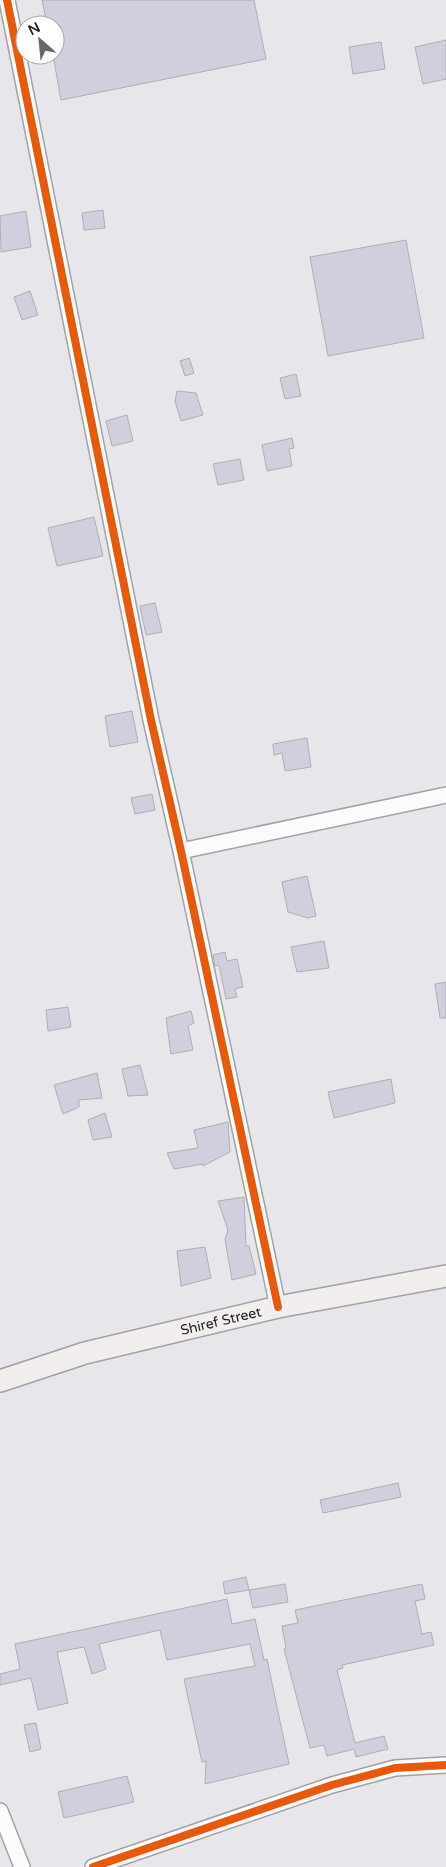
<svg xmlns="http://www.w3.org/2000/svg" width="446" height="1867" viewBox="0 0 446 1867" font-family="'Varela Round',sans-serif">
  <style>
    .building { fill: #d2cedd; stroke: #afaeb1 }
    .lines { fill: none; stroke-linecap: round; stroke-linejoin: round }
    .minor-casing { stroke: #a2a1a4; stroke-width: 18 }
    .secondary-casing { stroke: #a2a1a4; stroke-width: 24 }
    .minor { stroke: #fbfbfc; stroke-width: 15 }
    .secondary { stroke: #f1eeed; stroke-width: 21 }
    .cycleway-casing { stroke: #fff; stroke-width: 11 }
    .cycleway { stroke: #e8590c; stroke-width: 8 }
    .labels { text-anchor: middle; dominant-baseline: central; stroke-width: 5; stroke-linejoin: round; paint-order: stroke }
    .street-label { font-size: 14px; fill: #212023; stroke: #fff }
  </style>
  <rect width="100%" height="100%" fill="#e7e6ea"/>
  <!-- building -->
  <path class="building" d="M42,0H254L266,59L61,100L53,55H55V25H47Z
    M446,40V79L423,84L415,47Z
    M381,42L385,69L353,74L349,47Z
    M103,210L105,228L84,230L82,213Z
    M26,211L31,247L1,252L0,216Z
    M406,240L424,338L328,356L310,257Z
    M30,291L38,315L22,320L14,297Z
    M189,358L194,373L185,376L180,361Z
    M296,374L301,396L285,399L280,378Z
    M177,391L196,393L203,415L181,421L175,401Z
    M127,415L133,441L112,446L106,421Z
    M292,438L294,448L289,449L292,466L267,471L262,445Z
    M240,459L244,480L218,485L213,464Z
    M94,517L103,556L57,566L48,528Z
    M155,603L162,632L146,635L140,606Z
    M132,711L138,742L110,747L105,716Z
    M307,738L311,767L285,771L282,753L274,755L273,744Z
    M152,794L155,810L135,814L131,798Z
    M307,876L316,916L308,918L288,912L282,882Z
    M324,941L329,968L297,972L291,947Z
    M225,952L227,961L237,959L243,987L235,989L237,997L226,999L219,965L215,966L213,955Z
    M446,982V1018H440L435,984Z
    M68,1007L71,1027L48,1031L46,1010Z
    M191,1011L194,1023L188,1026L193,1050L171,1054L166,1018Z
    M140,1065L148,1095L128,1096L122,1069Z
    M97,1073L102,1098L79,1100V1107L63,1114L54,1085Z
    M391,1079L395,1103L334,1118L328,1092Z
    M105,1113L112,1137L93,1140L88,1120Z
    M228,1122L230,1152L203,1166V1164L174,1169L167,1153L198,1148L194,1130Z
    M244,1197L246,1246H249L256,1274L232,1280L225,1239L228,1230L218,1201Z
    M205,1247L211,1278L181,1286L177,1251Z
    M398,1483L401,1497L323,1513L320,1500Z
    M246,1577L249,1590L225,1594L223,1582Z
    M285,1584L288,1602L253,1608L249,1590Z
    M422,1584L425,1599L415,1601L422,1634L431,1632L434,1645L342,1665L343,1668L337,1670L355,1743L384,1736L388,1749L356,1757L354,1749L327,1756L324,1745L310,1748L284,1649L286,1648L282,1626L298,1623L295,1610Z
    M227,1599L232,1624L255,1619L264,1660L267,1659L289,1764L205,1784L206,1761L202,1762L184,1679L255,1666L250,1644L167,1660L160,1630L99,1644L106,1669L92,1674L84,1647L57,1652L68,1703L38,1710L31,1678L0,1685V1674L20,1669L15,1644Z
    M36,1723L41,1749L30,1752L24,1725Z
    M127,1776L134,1802L64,1818L58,1792Z"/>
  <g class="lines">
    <!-- minor casing -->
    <g class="minor-casing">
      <path id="minor" d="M7,0L151,720L181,851L278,1307
        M181,851L446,795
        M0,1811L22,1867
        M93,1867L332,1785L395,1768L446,1765"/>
    </g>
    <!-- secondary casing -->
    <g class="secondary-casing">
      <g id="secondary">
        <path id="s1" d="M0,1381L85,1353L278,1307L446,1276"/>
      </g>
    </g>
    <!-- minor -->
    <use href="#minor" class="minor"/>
    <!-- secondary -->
    <use href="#secondary" class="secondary"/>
    <!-- cycleway casing -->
    <g class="cycleway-casing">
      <path id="cycleway" d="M7,0L151,720L181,851L278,1307
        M93,1867L332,1785L395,1768L446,1765"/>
    </g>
    <!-- cycleway -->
    <use href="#cycleway" class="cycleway"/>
  </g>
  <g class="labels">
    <!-- street labels -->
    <g class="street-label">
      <text stroke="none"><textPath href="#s1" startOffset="229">Shiref Street</textPath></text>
    </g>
  </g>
  <!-- north arrow -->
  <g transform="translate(40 40) rotate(333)"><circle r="24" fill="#ffffff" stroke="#a6a6a7"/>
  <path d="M0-4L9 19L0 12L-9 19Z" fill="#666569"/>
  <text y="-8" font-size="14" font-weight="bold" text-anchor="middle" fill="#212023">N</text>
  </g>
</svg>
